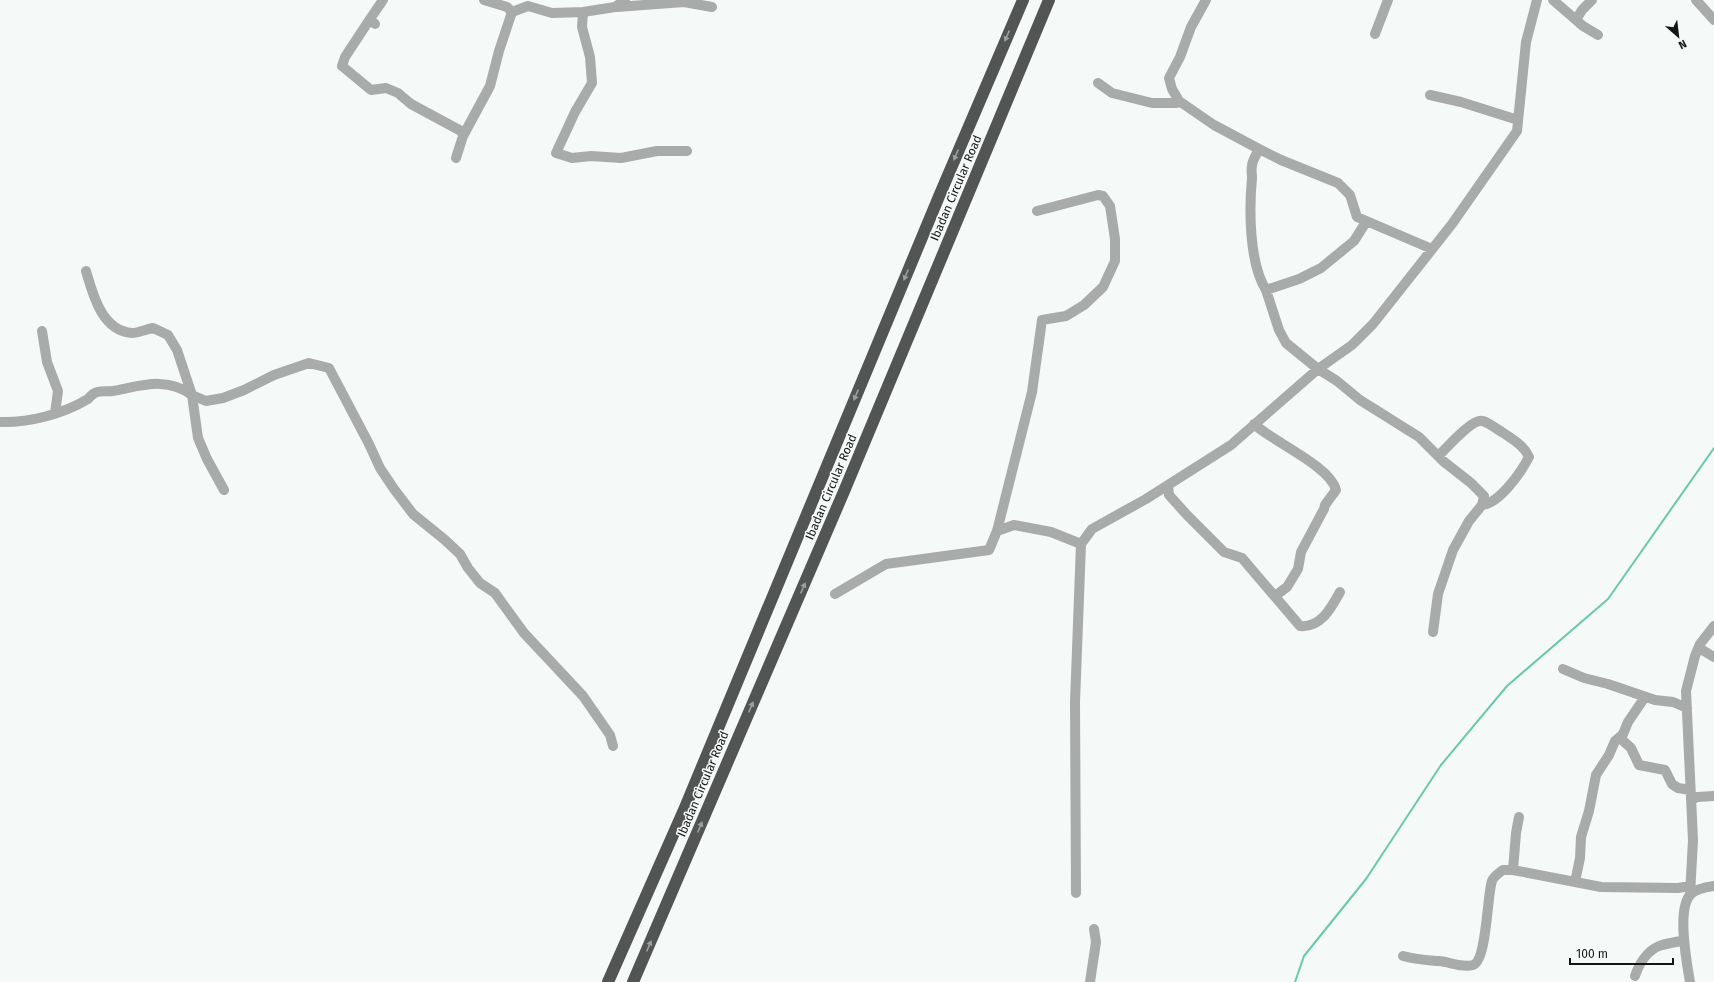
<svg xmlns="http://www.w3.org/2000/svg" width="1714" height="982" viewBox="0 0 1714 982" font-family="'Fira Sans',sans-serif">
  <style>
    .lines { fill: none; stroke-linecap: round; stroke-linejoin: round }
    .stream { stroke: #69c9a8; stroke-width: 2 }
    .minor { stroke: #a9abaa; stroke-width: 10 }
    .highway { stroke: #525554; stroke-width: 12 }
    .oneway { fill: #9b9f9d }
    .labels { text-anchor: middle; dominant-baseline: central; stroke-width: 3; stroke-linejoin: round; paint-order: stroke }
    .street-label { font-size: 12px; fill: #141515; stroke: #f5f9f7 }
  </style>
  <rect width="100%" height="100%" fill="#f5f9f7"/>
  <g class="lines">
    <!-- stream -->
    <path class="stream" d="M1295,982L1304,956L1366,879L1441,765L1507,686L1608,599L1714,448"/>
    <!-- minor -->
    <path class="minor" d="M484,0L507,7L512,12
      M1206,0L1191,27L1180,57L1169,78L1172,89L1179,101L1214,125L1259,149L1281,160L1338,183L1350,195L1357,217L1432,249
      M1553,0L1583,26L1598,35
      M1696,0L1714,20
      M617,7L684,2L712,7
      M583,12L582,27L590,57L592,83L575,112L556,153L572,158L591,156L621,158L657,151H687
      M370,19L383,0
      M1576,20L1582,10L1592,0
      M375,24L370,19L345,57L342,66L371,90L386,88L398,93L411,104L461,131L463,136
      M1375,34L1388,0
      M1098,83L1112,93L1152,103H1177L1179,101
      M1430,95L1461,102L1518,120
      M1259,149C1257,154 1252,160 1252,166C1251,170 1252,174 1252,178C1249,209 1249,263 1266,290L1279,330L1286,343L1318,369L1337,381L1360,400L1419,437L1443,461L1471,483L1484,496L1482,505L1469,521L1453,550L1438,594L1433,632
      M456,158L463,136L490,86L499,51L512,12L528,6L552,13L583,12L615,7L625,0
      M86,271C93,295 102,331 132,333C138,333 147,329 153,328L168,335L177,350L192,395L206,401L223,398L244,390L274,375L309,363L329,368L369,444L380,468L394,489L413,514L445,540L460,554L468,568L480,583L495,593L524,633L583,696L610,735L613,746
      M1266,290L1299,279L1321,268L1354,241L1366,222
      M42,331L47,362L58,391L55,413
      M0,422C29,423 63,414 88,399C90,397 92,394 95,393C99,390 107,392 113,391C140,386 167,376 192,395L198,438L207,459L224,490
      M1254,424C1273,442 1330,466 1336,490L1325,505L1324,509L1301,552L1298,569L1287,587L1275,596
      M1438,456C1447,448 1472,418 1483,421C1491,424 1498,430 1505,434C1515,441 1524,446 1529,457C1521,472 1500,503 1482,505
      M1168,485L1169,495L1187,515L1224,552L1242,558L1300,626C1321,628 1331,608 1340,592
      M997,531L1032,392L1042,320L1066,316L1084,305L1103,287L1115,261V239L1110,206L1103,196L1098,195L1037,211
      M835,594L886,564L989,550L997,531L1014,525L1051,532L1081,544
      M1699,648L1714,657
      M1563,669L1584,678L1608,684L1655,700L1673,702L1687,708
      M1645,697L1628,722L1621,739L1631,748L1639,765L1665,770L1672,784L1678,788L1690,790
      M1691,800L1697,797L1714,796
      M1513,870L1516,833L1519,817
      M1575,882L1580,858L1581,837L1589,811L1596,775L1609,755L1615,741L1622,735
      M1076,893L1075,702L1081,544L1092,529L1146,499L1231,445L1318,369L1352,345L1373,324L1452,224L1517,131L1526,42L1537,0
      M1690,895L1693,840L1686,691L1695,656L1700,644L1714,626
      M1403,956C1418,960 1425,960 1439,961C1450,962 1462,968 1473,965C1487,961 1487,895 1492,881C1493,877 1499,873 1503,870H1513L1601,887L1678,888L1690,886
      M1635,976C1639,964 1647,951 1659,946C1667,943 1675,943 1683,940
      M1090,982L1096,942L1094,929
      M1690,982C1687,964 1676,908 1691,894C1696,889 1707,887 1714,886"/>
    <!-- highway -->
    <path class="highway" d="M608,982L684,810L940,194L1023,0
      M633,982L845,489L1049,0"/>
  </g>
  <!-- one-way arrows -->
  <defs><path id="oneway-solid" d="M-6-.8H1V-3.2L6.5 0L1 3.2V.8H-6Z"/></defs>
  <g class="oneway">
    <use href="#oneway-solid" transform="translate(1007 36) rotate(113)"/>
    <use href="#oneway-solid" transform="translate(956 155) rotate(113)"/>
    <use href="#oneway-solid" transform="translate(906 275) rotate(113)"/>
    <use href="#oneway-solid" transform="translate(856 395) rotate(113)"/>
    <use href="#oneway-solid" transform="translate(803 588) rotate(-67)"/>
    <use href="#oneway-solid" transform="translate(751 707) rotate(-67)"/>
    <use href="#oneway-solid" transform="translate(700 827) rotate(-67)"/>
    <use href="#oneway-solid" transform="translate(649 946) rotate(-67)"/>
  </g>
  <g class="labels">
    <!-- street labels -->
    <g class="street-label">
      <text transform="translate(956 188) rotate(-67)">Ibadan Circular Road</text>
      <text transform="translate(831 487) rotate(-67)">Ibadan Circular Road</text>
      <text transform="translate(703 784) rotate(-67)">Ibadan Circular Road</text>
    </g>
  </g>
  <!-- north arrow -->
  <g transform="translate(1678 36) rotate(152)" stroke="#f5f9f7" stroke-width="3" paint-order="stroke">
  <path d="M0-3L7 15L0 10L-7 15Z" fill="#141515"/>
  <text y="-6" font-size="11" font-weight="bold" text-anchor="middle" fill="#141515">N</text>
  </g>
  <!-- scale -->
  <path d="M1570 958v6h103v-6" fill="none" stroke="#141515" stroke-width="2"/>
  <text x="1576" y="958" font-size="12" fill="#141515" stroke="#f5f9f7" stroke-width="3" paint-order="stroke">100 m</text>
</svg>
